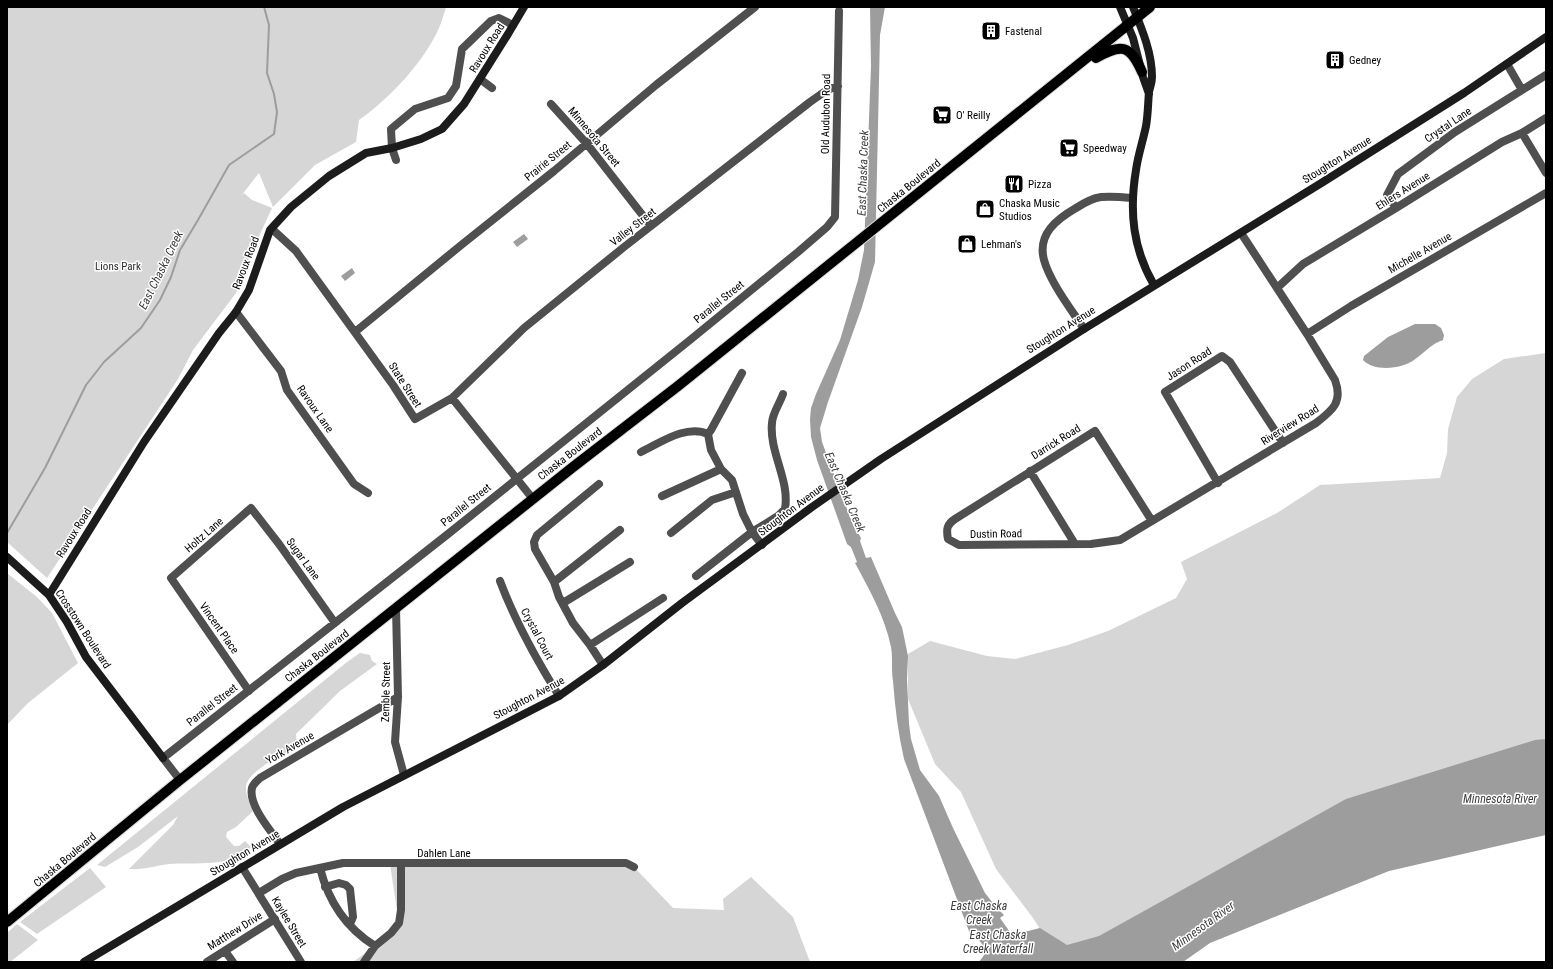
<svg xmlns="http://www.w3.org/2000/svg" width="1553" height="969" viewBox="0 0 1553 969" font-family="'Roboto Condensed',sans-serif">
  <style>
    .green { fill: #d6d6d6 }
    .water { fill: #9d9d9d }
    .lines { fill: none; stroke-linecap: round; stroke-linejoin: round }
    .stream { stroke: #9d9d9d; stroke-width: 2 }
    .primary-casing { stroke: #dbdbdb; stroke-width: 12 }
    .street { stroke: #4f4f4f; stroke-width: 8 }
    .secondary { stroke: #1c1c1c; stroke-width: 8 }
    .primary { stroke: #000; stroke-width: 10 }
    .labels { text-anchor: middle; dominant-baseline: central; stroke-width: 3; stroke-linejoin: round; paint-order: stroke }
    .poi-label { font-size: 11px; fill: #000; stroke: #fff; text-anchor: start }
    .street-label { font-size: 11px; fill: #000; stroke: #fff }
    .park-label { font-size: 11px; fill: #2d2d2d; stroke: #fff }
    .water-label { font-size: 12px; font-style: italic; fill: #3e3e3e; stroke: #fff }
  </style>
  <rect width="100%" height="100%" fill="#fff"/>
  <!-- green -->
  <path class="green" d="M7,7H263L268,21L264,7H446C444,14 442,21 439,28C424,62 389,99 359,120L356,142L315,165L273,207L259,173L241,196L244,193L252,200L272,208L249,258L236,293L193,350L178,379L47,578L7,542Z
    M1546,353V739L1105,939L1063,951L1045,937L1033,918L996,869L961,792L935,764L908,699V654L930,641L987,656L1015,659L1068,645L1108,631L1176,598L1187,579L1181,562L1277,513L1320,485L1440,478L1447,453L1448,429L1457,397L1472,379L1504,359Z
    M7,573L37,597L52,613L78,663L28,703L7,725Z
    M360,653L370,655L372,661L377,664L340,691L296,734L297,746C284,754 248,771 246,786C245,794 250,803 253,811L236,827L227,832L226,837L234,846H239L245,841L251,847C236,868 192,862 169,864C153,866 145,870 129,869L173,825L178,816L138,847L105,867L97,865L347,662Z
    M390,864L634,867L673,908L724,910L723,899L751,877L793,917L810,962H353L375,946L399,924Z
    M90,868L106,887L37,934L20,922Z
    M17,924L38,940L10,962H7V933Z"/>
  <!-- water -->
  <path class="water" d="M870,7H885L880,35L875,262L862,307L828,402L820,428L822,442L853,525L861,538L860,541L866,558L871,557L895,613L902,627L908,656L907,679L909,724L911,739L920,770L939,796L953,828L985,893L996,907L1004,915L1000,918L1012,935L1040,928L1067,945L1099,936L1346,799L1535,740L1546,739V835L1389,871L1210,943L1183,962H979L987,951L976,936L972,939L904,759C898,733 895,707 893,681C891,669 893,658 891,647C885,617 869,589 855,563L857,562L851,547L847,544L817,460L811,437L810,419L811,408L816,394L840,340L858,280L864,250L871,66Z
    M524,234L528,239L517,247L513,242Z
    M352,268L355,273L345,281L341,276Z
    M1415,324H1435L1441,328L1444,335L1443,340C1431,344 1424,353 1414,360C1402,369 1374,372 1363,360L1364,356L1388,337Z"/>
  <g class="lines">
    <!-- stream -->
    <path class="stream" d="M7,533L45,468L86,385L104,362L141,328L160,300L171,277L180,250L198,220L229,165L274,134L277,112L274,94L267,73L269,25L264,7"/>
    <!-- primary casing -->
    <g class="primary-casing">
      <path id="primary" d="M1096,58C1122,43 1130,45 1142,72
        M7,922L180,780L573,467L678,386L1150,7"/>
    </g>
    <!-- street -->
    <path class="street" d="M1507,64L1522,90
      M480,79L492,88
      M551,104L587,144L651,226
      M1522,133L1546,173
      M396,160L392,148L391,129L415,109L448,98L456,86L462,49L491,21L499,18L513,25
      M1396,208L1387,195L1398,174L1455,132L1546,75
      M272,229L296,251L393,385L415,419L452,398L524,328L624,247L810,102L827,90L838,86
      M1277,288L1303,264L1396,208L1502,142L1522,133L1546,118
      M236,312L281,371L287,390L354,484L368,493
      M1084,329C1071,309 1050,282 1044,260C1037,234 1057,219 1076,208C1084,203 1092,198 1101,197C1111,196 1122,197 1132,198
      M355,332L460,246L554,171L656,85L755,7
      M1307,334L1351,306L1546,193
      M452,398L533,499
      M708,434L711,430L742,373
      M641,452C660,443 686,424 708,434L711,450L721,469L732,480L743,514L752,532L762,545
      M1030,471L1075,544
      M1218,483L1165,392L1222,356L1230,362L1283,443
      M599,484L537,535L534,542L535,549L554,582L559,597L573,623L590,645L603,665
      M662,496L721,469
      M1152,521L1095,431L955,519C947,524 946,529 948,539L959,545L1091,544L1120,540L1316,423C1333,410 1343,402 1335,380L1307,334L1241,233
      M671,533L712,500L736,492
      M696,576L752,532L778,516L785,509C790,480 769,452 772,423C772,414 780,403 783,394
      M500,581C515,621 536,659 559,696
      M554,582L620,530
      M563,603L630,562
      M396,608L398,697L395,742L404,775
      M590,645L663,598
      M249,691L171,578L251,508L279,544L335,623
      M180,780L163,758L448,534L690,340L798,252L827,227L835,217L839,11
      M280,844C271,831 248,805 252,788C253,784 257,781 260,778L398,697
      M242,867L301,962
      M320,868C328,900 346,928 375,946
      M325,887L339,883L346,885L350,889L353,917L350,924
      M259,893L282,879L296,873L343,863H626L634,867
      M225,951L233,962
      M207,962L275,919
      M364,962L375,946L391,933L399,923L401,910V864"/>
    <!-- secondary -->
    <path class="secondary" d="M1120,7L1133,38L1143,77L1149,94
      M1133,7C1142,29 1152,53 1152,77C1152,83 1150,87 1149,92C1148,103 1148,115 1146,126C1143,141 1138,155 1136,170C1129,212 1133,249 1154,285
      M7,557L49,595L67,622L86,657L163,758
      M49,595L144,442L219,333L236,312L249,290L270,230L291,207L329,176L366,153L392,148L421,139L442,129L464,104L508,34L524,7
      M84,962L343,807L559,696L603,665L682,603L812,507L881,459L1084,329L1323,182L1464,93L1546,37"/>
    <!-- primary -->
    <use href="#primary" class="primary"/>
  </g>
  <!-- icons -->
  <defs>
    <g id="building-square" transform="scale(1)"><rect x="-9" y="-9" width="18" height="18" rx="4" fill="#000" stroke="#fff"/><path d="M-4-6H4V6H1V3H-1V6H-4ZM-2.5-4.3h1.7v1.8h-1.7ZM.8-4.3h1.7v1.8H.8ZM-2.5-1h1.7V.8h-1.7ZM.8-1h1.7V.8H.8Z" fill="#fff"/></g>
    <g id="supermarket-square" transform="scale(1)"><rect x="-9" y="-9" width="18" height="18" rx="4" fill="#000" stroke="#fff"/><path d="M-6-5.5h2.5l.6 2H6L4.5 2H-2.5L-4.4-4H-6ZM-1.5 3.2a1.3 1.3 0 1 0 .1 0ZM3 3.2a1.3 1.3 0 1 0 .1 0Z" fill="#fff"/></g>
    <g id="restaurant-square" transform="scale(1)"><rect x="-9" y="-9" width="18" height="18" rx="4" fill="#000" stroke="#fff"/><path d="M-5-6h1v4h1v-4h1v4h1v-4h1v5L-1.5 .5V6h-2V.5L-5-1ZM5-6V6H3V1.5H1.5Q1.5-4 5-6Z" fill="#fff"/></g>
    <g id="shop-square" transform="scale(1)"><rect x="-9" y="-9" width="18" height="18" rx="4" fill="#000" stroke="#fff"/><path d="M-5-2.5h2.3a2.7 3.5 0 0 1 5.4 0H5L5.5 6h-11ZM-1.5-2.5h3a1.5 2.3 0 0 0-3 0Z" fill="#fff"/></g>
  </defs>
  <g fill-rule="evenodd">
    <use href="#building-square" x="991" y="31"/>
    <use href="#building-square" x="1335" y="60"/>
    <use href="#supermarket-square" x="942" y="115"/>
    <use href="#supermarket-square" x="1069" y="148"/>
    <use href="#restaurant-square" x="1014" y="184"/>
    <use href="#shop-square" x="985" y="209"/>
    <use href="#shop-square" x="967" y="244"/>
  </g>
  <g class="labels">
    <!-- poi labels -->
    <g class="poi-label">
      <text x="1005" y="31">Fastenal</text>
      <text x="1349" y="60">Gedney</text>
      <text x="956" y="115">O' Reilly</text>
      <text x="1083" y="148">Speedway</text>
      <text x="1028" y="184">Pizza</text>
      <text x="999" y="203">Chaska Music<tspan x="999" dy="13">Studios</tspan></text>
      <text x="981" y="244">Lehman's</text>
    </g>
    <!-- street labels -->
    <g class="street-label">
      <text transform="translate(487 48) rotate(-58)">Ravoux Road</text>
      <text transform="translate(826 114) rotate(-89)">Old Audubon Road</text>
      <text transform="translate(1448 125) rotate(-34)">Crystal Lane</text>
      <text transform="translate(594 137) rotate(50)">Minnesota Street</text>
      <text transform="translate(1337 160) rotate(-32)">Stoughton Avenue</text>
      <text transform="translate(548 161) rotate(-39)">Prairie Street</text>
      <text transform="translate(909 186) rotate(-39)">Chaska Boulevard</text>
      <text transform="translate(1403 191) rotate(-32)">Ehlers Avenue</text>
      <text transform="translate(633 227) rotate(-38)">Valley Street</text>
      <text transform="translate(1420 253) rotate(-30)">Michelle Avenue</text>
      <text transform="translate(246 263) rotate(-69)">Ravoux Road</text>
      <text transform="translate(719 302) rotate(-39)">Parallel Street</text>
      <text transform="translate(1061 330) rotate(-32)">Stoughton Avenue</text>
      <text transform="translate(1189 364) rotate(-33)">Jason Road</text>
      <text transform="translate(405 385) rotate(57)">State Street</text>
      <text transform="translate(315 409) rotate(55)">Ravoux Lane</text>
      <text transform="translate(1290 425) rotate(-32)">Riverview Road</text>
      <text transform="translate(1056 442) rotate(-32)">Darrick Road</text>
      <text transform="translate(570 454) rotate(-38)">Chaska Boulevard</text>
      <text transform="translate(466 505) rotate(-39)">Parallel Street</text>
      <text transform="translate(791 510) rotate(-37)">Stoughton Avenue</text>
      <text transform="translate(74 533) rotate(-58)">Ravoux Road</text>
      <text transform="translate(996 534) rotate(-1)">Dustin Road</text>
      <text transform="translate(204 535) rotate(-41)">Holtz Lane</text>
      <text transform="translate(303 559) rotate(54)">Sugar Lane</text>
      <text transform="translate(219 628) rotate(55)">Vincent Place</text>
      <text transform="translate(83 629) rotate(57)">Crosstown Boulevard</text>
      <text transform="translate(537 634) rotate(62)">Crystal Court</text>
      <text transform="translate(317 656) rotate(-38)">Chaska Boulevard</text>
      <text transform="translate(386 692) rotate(-89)">Zemble Street</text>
      <text transform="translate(529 698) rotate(-28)">Stoughton Avenue</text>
      <text transform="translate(212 705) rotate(-38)">Parallel Street</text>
      <text transform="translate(290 748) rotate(-30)">York Avenue</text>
      <text transform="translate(245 853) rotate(-31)">Stoughton Avenue</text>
      <text x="444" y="853">Dahlen Lane</text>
      <text transform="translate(65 860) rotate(-40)">Chaska Boulevard</text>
      <text transform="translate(289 922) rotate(59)">Kaylee Street</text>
      <text transform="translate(235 931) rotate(-32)">Matthew Drive</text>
    </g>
    <!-- park labels -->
    <g class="park-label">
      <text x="118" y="266">Lions Park</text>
    </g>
    <!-- water labels -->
    <g class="water-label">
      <text transform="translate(863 173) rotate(-88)">East Chaska Creek</text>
      <text transform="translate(161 270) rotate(-64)">East Chaska Creek</text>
      <text transform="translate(845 492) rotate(67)">East Chaska Creek</text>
      <text x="1500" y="799">Minnesota River</text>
      <text x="979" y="906">East Chaska<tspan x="979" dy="14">Creek</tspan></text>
      <text transform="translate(1203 926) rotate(-36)">Minnesota River</text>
      <text x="998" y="935">East Chaska<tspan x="998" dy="14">Creek Waterfall</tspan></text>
    </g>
  </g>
  <!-- border -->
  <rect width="1553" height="969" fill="none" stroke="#000000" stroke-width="16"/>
</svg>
